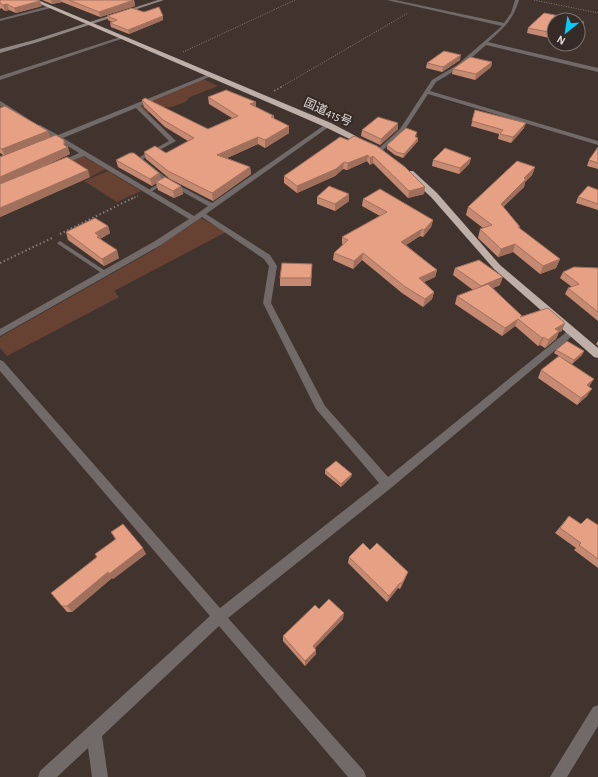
<svg xmlns="http://www.w3.org/2000/svg" width="598" height="777" viewBox="0 0 598 777" font-family="'Alegreya Sans','Noto Sans JP',sans-serif">
  <style>
    .green { fill: #674233 }
    .lines { fill: none; stroke-linecap: round; stroke-linejoin: round }
    .path-far2 { stroke: #877c78; stroke-width: 1; stroke-dasharray: 1 1.5; stroke-linecap: butt }
    .path-far1 { stroke: #877c78; stroke-width: 1.5; stroke-dasharray: 1.5 2; stroke-linecap: butt }
    .path { stroke: #877c78; stroke-width: 2; stroke-dasharray: 1.5 2.5; stroke-linecap: butt }
    .lane { fill: #716a68; fill-rule: evenodd }
    .street { fill: #716a68; fill-rule: evenodd }
    .secondary { fill: #908682; fill-rule: evenodd }
    .highway { fill: #beafa8; fill-rule: evenodd }
    .wall { fill: #c68a72 }
    .shaded-wall { fill: #a1705c }
    .building { fill: #e6a084; stroke: #a1705c }
    .labels { text-anchor: middle; dominant-baseline: central; stroke-width: 4; stroke-linejoin: round; paint-order: stroke }
    .far-street-label { font-size: 12px; fill: #e5ddda; stroke: #362a26 }
  </style>
  <rect width="100%" height="100%" fill="#41342f"/>
  <!-- green -->
  <path class="green" d="M203,79L218,86L190,97L185,102L172,107H166L152,113H147L139,106Z
    M83,156L106,169L90,177L68,163Z
    M108,171L141,191L117,202L84,181Z
    M201,218L226,232L114,291L119,297L7,356L0,348V337L154,250Z"/>
  <g class="lines">
    <!-- path-far2 -->
    <path class="path-far2" d="M534,0L598,13
      M183,52L295,0
      M281,87L408,13"/>
    <!-- path-far1 -->
    <path class="path-far1" d="M274,91L283,86
      M131,199L138,196"/>
    <!-- path -->
    <path class="path" d="M60,234L133,198
      M0,263L52,238"/>
    <!-- lane -->
    <path class="lane" d="M163,181L167,182L149,193L145,192Z
      M60,241L107,272V274H103L58,244L57,243Z"/>
    <!-- street -->
    <path class="street" d="M387,0H395L504,23L511,13L515,0H519C513,20 504,28 488,42L598,68V72L486,45L461,67L436,82L430,91L598,141V145L428,94L404,131L382,151H378V149L400,129L432,80L457,65L502,26Z
      M49,6L51,8L0,21V19Z
      M120,37L124,38L0,80V76Z
      M209,74L214,75L140,106L176,141L143,159L169,180L212,203L326,124H330V126L206,214L270,255L277,266L271,303L325,406L388,477L569,330L572,329L577,332L391,488L228,618L364,771L366,777H348L219,626L102,736L108,777H92L88,748L57,777H38L40,771L210,616L0,371V360L3,361L220,608L379,483L316,409L263,303L269,266L264,259L202,217L161,245L0,336V329L155,241L189,219L84,156L61,165H57V163L79,153L58,140L46,143V141L53,138L36,127V125H40L58,135ZM136,108L169,141L136,159L165,182L208,206L194,216L63,138Z
      M0,101L2,102L27,118L22,119L0,106Z
      M598,705V726L567,777H550L593,707Z"/>
    <!-- secondary -->
    <path class="secondary" d="M158,0H164L38,42L0,53V49L34,40Z"/>
    <!-- highway -->
    <path class="highway" d="M31,0H38L331,123L371,144L370,146H364L325,127Z
      M407,171H413L437,193L500,265L598,348V358L594,357L494,269L431,197L407,175L406,173Z"/>
  </g>
  <!-- wall -->
  <path class="wall" d="M0,0L42,6L16,13L9,10L5,11L1,8L0,9Z
    M42,0H134L135,6L100,17L62,2L52,4Z
    M544,13L575,19V20H554V39L527,33L528,28Z
    M107,16H163V20L129,34L111,27L110,23L112,22L108,20Z
    M460,60L442,72L426,68L427,63Z
    M492,62L491,67L475,80L452,74L453,69Z
    M208,97L256,107L274,116V119L289,126V133L265,148L258,144L227,158L250,167L251,174L213,201L170,179L146,159L144,152L166,153L188,141L165,127L144,107L142,100L208,129L232,118L209,104Z
    M0,108L66,146L70,154L40,168L90,177L0,217V157L3,155L0,153Z
    M475,110L524,128L511,143L498,139L499,134L471,126Z
    M398,123V129L380,145L361,136L362,130Z
    M417,135L416,137L418,141L403,158L395,155L387,149V145Z
    M348,140L425,187L424,194L408,198L373,163L370,165L367,161L347,170L343,169L335,176L297,193L284,183V176Z
    M598,147V169L587,166L589,160Z
    M471,158L469,164L459,174L432,166L433,160Z
    M116,160L159,173L161,179L181,186L183,194L174,198L158,190L156,183L152,186L118,167Z
    M535,167L532,175L525,182L524,187L503,207L520,227L519,228L560,259L556,268L540,274L513,252L498,257L478,238L480,229L483,228L466,215L468,207Z
    M598,190V210L576,203L578,197Z
    M349,194V201L335,211L317,204V197Z
    M363,199L433,220L431,227L423,237L420,236L406,245L437,270L435,277L424,282L434,292L432,299L423,307L402,293L362,260L353,269L333,260L334,253L343,245L342,244V237L380,216L362,206Z
    M108,226L110,233L100,239L119,258L104,266L68,240L66,232Z
    M312,264L311,286H280V278Z
    M455,268L500,285L493,288L521,317L562,331L559,332L556,339L545,348L540,345L538,346L515,326L502,336L455,304L457,296L473,290L453,275Z
    M598,268V321L565,294L568,288L572,287L560,278L563,272Z
    M598,341V346L596,344Z
    M556,350L584,351L582,355L572,364L560,357L589,387L587,396L577,405L538,378L541,370L559,356L554,353Z
    M325,470L352,474L351,477L341,487L325,474Z
    M569,516L581,524L598,525V568L574,550L576,548L555,533Z
    M111,532L146,554L113,579L112,578L72,612H67L62,606L97,557L115,539Z
    M370,550L406,577L400,589L398,588L387,602L348,563L349,557Z
    M319,609L343,619L315,648L316,654L305,666L283,641V636Z"/>
  <!-- shaded-wall -->
  <path class="shaded-wall" d="M51,0H61L62,2L52,4Z
    M134,0L135,6L100,17L99,12Z
    M40,1L42,6L16,13L14,8Z
    M7,4L9,10L5,11L3,5Z
    M163,16V20L129,34L128,30Z
    M584,22L582,28L578,32V28Z
    M461,55L460,60L442,72L443,67Z
    M492,62L491,67L475,80L476,74Z
    M256,102V109L250,104Z
    M398,123V129L380,145L381,139Z
    M526,123L524,128L511,143L513,137Z
    M289,126V133L265,148V140Z
    M48,131L51,138L5,157L2,149Z
    M258,137V144L218,162L217,155Z
    M418,138V141L403,158L404,154Z
    M64,140L66,147H68L70,154L0,185V177L64,145Z
    M368,155L367,161L347,170L348,163Z
    M373,156V163L370,165V158Z
    M471,158L469,164L459,174L460,168Z
    M344,162L343,169L335,176L297,193V186Z
    M250,167L251,174L213,201L212,193Z
    M535,167L532,175L525,182L524,187L498,212L501,204L524,178Z
    M88,170L90,177L0,217V208Z
    M159,173L161,181L156,182V183L152,186L150,179Z
    M181,186L183,194L174,198L173,191Z
    M425,187L424,194L408,198L409,191Z
    M349,194V201L335,211V204Z
    M433,220L431,227L423,237L424,230Z
    M108,226L110,233L100,239L102,243L99,245L95,233Z
    M422,229L420,236L400,249L401,242Z
    M515,244L513,252L498,257L501,249Z
    M117,250L119,258L104,266L102,259Z
    M363,253L362,260L353,269L354,261Z
    M560,259L556,268L540,274L543,266Z
    M437,270L435,277L418,285L419,278Z
    M503,277L500,285L479,294L481,286Z
    M434,292L432,299L423,307L425,299Z
    M518,319L515,326L502,336L505,328Z
    M565,323L562,331L559,332L556,339L545,348L555,329Z
    M544,337L540,345L538,346L542,338Z
    M584,351L582,355L572,364L574,360Z
    M594,379L589,387L582,393L587,385Z
    M592,389L587,396L577,405L581,398Z
    M352,474L351,477L341,487V484Z
    M143,548L146,554L113,579L109,574Z
    M108,572L112,578L72,612L67,606Z
    M408,572L406,577L400,589L402,583Z
    M400,583L398,588L387,602L389,596Z
    M344,613L343,619L312,651L313,646Z
    M316,650V654L305,666V661Z"/>
  <!-- building -->
  <path class="building" d="M0,0H38L40,1L14,8L7,4L3,5L0,3Z
    M69,0H134L99,12Z
    M159,7L163,16L128,30L110,23L117,20L107,16L132,8L144,12Z
    M544,13L575,19L574,20H554V33L528,28Z
    M578,21L584,22L578,28Z
    M444,51L461,55L443,67L427,63Z
    M470,57L492,62L476,74L453,69Z
    M226,90L256,102L250,104L274,116L271,117L289,126L265,140L258,137L217,155L250,167L212,193L168,171L144,152L155,146L166,153L194,138L163,120L142,100L145,98L208,129L238,116L208,97Z
    M5,106L48,131L2,149L0,148V108Z
    M475,110L526,123L513,137L500,134L503,130L472,121Z
    M378,117L398,123L381,139L362,130Z
    M406,128L417,132L415,137L418,138L404,154L396,152L387,145Z
    M56,135L64,140V145L68,147L0,177V157Z
    M354,136L377,146L405,167L425,187L409,191L373,156L370,158L368,155L348,163L344,162L336,169L297,186L284,176L340,137L348,140Z
    M598,147V163L589,160Z
    M445,148L471,158L460,168L433,160Z
    M130,153H134L159,173L150,179L116,160Z
    M67,157L88,170L0,208V184Z
    M517,161L535,167L524,178L526,179L501,204L520,227H518L560,259L543,266L515,244L501,249L480,229L492,225L468,207Z
    M165,177L181,186L173,191L156,182Z
    M329,186L349,194L335,204L317,197Z
    M588,186L598,190V204L578,197Z
    M380,189L433,220L424,230L422,229L401,242L437,270L419,278L434,292L425,299L404,286L363,253L354,261L334,253L348,240L342,237L387,212L363,199Z
    M95,218L108,226L95,233L99,236L97,237L117,250L102,259L66,232Z
    M479,260L503,277L481,286L455,268Z
    M282,263L312,264L311,278H280Z
    M574,267L598,268V312L568,288L579,284L563,272Z
    M488,284L522,316L520,317L548,308L565,323L555,329L559,331L548,340L544,337L542,338L518,319L505,328L457,296Z
    M567,341L584,351L574,360L556,350Z
    M559,356L594,379L587,385L592,389L581,398L541,370Z
    M336,461L352,474L341,484L325,470Z
    M569,516L581,524L587,518L598,525V559L579,545L581,543L560,528Z
    M123,524L143,548L109,574L108,572L67,606H62L51,593L97,557L95,554L116,539L111,532Z
    M363,543L370,550L377,543L408,572L402,583H400L389,596L349,557Z
    M329,599L344,613L313,646L316,650L305,661L283,636L315,605L319,609Z"/>
  <g class="labels">
    <!-- far-street labels -->
    <g class="far-street-label">
      <text transform="translate(328 112) rotate(24)">国道415号</text>
    </g>
  </g>
  <!-- north arrow -->
  <g transform="translate(566 32) rotate(210)"><circle r="19" fill="#362a26" stroke="#7c726e"/>
  <path d="M0-3L7 15L0 10L-7 15Z" fill="#09cafa"/>
  <text y="-6" font-size="11" font-weight="bold" text-anchor="middle" fill="#e5ddda">N</text>
  </g>
</svg>
